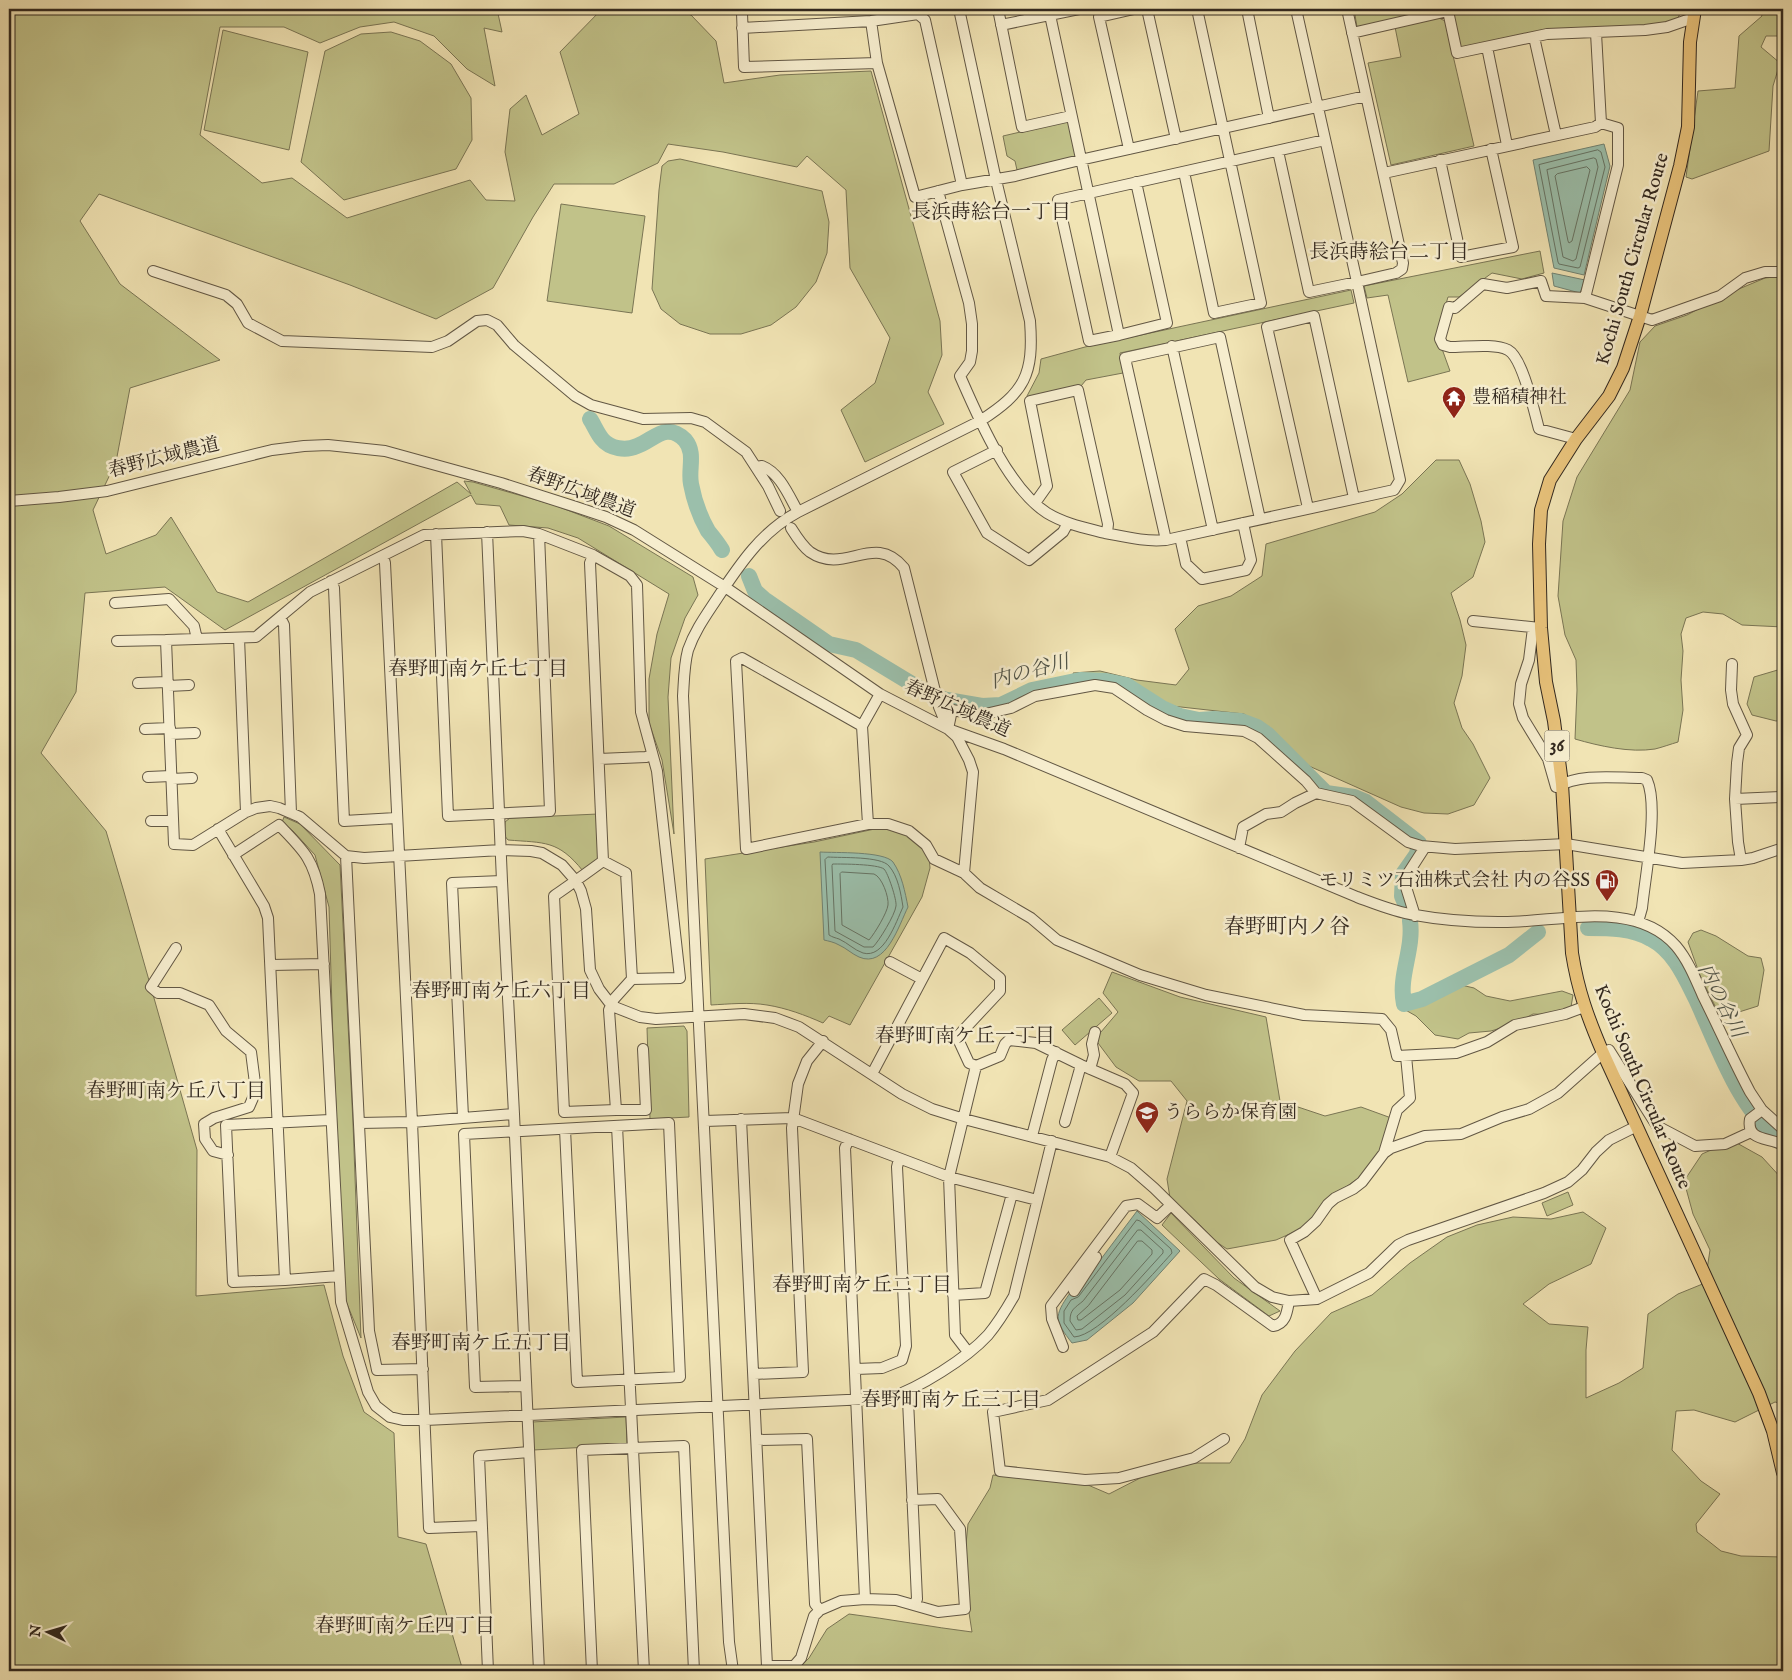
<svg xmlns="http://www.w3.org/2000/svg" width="1792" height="1680" viewBox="0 0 1792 1680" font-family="'IM FELL English','Noto Serif JP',serif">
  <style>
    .green { fill: #c1c289; stroke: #7a7554 }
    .water { fill: #9bbfab; stroke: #718373 }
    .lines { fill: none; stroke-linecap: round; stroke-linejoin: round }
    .shore { stroke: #667465; stroke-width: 1 }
    .river { stroke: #9bbfab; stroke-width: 16 }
    .minor-casing { stroke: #625744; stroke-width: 12 }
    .major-casing { stroke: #32281f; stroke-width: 14 }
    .minor { stroke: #f6edce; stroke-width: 10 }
    .major { stroke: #e8c27a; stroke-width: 12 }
    .labels { text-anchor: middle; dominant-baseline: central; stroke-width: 5; stroke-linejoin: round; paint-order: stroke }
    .shield { fill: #f6edce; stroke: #6d6354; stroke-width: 1 }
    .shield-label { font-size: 18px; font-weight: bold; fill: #32281f }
    .street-label { font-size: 19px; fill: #32281f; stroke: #f6edce }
    .poi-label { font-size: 19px; fill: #32281f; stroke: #f6edce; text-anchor: start }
    .neighbourhood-label { font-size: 20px; fill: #32281f; stroke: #f6edce }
    .water-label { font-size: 20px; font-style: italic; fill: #525549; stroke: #f6edce }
    .quarter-label { font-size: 21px; fill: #32281f; stroke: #f6edce }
  </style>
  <rect width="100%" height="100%" fill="#f1e4b4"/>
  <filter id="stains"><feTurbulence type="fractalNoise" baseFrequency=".004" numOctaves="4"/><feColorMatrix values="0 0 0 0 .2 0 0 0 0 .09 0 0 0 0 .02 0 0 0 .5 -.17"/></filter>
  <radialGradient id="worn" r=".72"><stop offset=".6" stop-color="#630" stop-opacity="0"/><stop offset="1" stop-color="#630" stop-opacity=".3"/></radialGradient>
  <!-- green -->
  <path class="green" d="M9,9H497L502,32L484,28L495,86L467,69L434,36L394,22L360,27L320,43L284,27H220L200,135L262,183L292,178L347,218L470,180L486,200L515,201L505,152L510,109L526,95L542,135L579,114L560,52L602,9H672L691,15L716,41L724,83L780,75L871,71L940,321L942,355L928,392L944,424L865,462L841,410L875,383L890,338L850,268L846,190L807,156L797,167L723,152L668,144L658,163L614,184H554L533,217L493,288L436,319L350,285L99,194L80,221L120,284L220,360L130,388L116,462L93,510L106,554L156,535L171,517L217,592L248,602L457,482L471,494L464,481L473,482L554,505L609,526L693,577L698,595L685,618L671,658L668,697L674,834L662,760L649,723V679L657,634L669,594L578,538L548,528L509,525L500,506L476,504L471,495L225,630L165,587L85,593L76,692L41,753L106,831L124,892L197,1150L196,1296L324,1285L343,1356L364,1412L394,1433L398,1537L426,1544L463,1671H9Z
    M1354,9H1441L1357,27Z
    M1450,9H1681L1679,16L1673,22L1460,48Z
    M1760,9H1783V33L1777,36H1766L1761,47L1780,63L1773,86L1769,151L1692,179L1686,177L1698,91L1735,88L1739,36L1762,16Z
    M1437,17L1445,21L1474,146L1391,165L1368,63L1401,57L1395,27Z
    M223,30L308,52L289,150L204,130Z
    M391,32L420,41L451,64L471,98L472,140L456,169L344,200L301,162L325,51L361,34Z
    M1068,121L1077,157L1017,170L1015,161L1007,156L1003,136Z
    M680,159L822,191L829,222L827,253L816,282L796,307L771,325L741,334H710L680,324L661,309L652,289L659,190L662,166L668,161Z
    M561,204L645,216L632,313L547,301Z
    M1540,251L1544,273L1522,279L1492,273L1459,297H1448L1437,335L1450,371L1408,382L1388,295L1367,298L1364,286Z
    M1783,276V627L1742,625L1723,614L1703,612L1686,618L1681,634L1683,651L1681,680L1683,710L1678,742C1671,744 1663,747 1655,749C1630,753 1599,746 1575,739L1577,690L1576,660L1565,635L1558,596L1563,521L1577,477L1630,390L1640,342L1655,326L1687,315L1727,294L1765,278Z
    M1351,290L1354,303L1120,353L1123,373L1086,380L1081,386L1029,399L1027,396L1039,373L1041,359L1085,347Z
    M1436,460H1459L1470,484L1481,521L1485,542L1473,577L1451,593L1460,620L1466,645L1462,676L1454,703L1462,728L1473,744L1490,778L1474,805L1448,814L1424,813L1401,807L1291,758L1270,730L1244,714L1163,705L1118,692L1078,687L1073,673L1100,671L1137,680L1176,685L1189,669L1175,629L1198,606L1231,596L1262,576L1266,544L1375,512L1402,494Z
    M1783,667V720L1776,721L1752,715L1747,704L1754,677L1781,669Z
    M598,814L599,859L583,871C558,840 545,843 508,840L504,835L505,822L510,818Z
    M284,817L300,824L340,865L353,1123L361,1338L345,1299L333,1042L329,907L315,855L293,831L282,822Z
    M884,827L912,837L929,855L930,868L922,897L850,1025L829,1016L823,1023C805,1015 786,1008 767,1005C749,1002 729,1004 711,1005L705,859L814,842Z
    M1701,930L1716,936L1748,956L1761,958L1764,970L1758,1006L1739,1012H1718L1701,978L1688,942L1693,933Z
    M1112,972L1180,997L1266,1017L1280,1101L1325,1116L1361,1107L1394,1119L1387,1143L1367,1172L1329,1199L1301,1229L1276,1240L1227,1249L1215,1241L1199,1224L1170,1198L1167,1179L1187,1101L1171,1081H1139L1116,1067L1095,1039L1118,1012L1103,993Z
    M1457,984L1474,988L1486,996L1510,1001L1562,991L1573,995L1571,1007L1555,1015L1533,1014L1514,1024L1491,1031L1469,1033L1458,1039L1435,1035L1416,1016L1402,1008C1421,1002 1438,991 1457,984Z
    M1099,998L1112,1013L1075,1045L1062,1030Z
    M684,1026L687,1031L689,1117L650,1119L647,1028Z
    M1735,1142L1762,1157L1783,1180V1404L1775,1402L1735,1422L1694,1410L1676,1411L1672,1450L1701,1481L1720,1494L1696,1524L1697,1532L1721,1551L1741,1556L1783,1557V1671H796L809,1658L827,1629L849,1614C890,1619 931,1627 972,1632L963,1574L968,1524L990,1488L993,1475L1088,1485L1109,1494L1144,1476L1190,1463H1230L1245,1439L1262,1395L1295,1351L1331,1313L1372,1295L1410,1263L1447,1237L1477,1225L1513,1217L1551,1219L1583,1212L1606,1228L1591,1264L1549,1284L1523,1304L1549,1324L1588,1327L1586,1350V1398L1619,1383L1643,1368L1648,1314L1678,1294L1705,1283L1710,1250L1693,1214L1684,1181L1702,1154L1720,1146Z
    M1568,1192L1573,1205L1547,1216L1542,1203Z
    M1171,1213L1234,1278L1280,1311L1269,1316L1219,1279L1162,1225Z
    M626,1417L627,1445L533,1450L532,1422Z"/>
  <!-- water -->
  <path class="water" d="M1604,144L1610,166L1584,275L1554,268L1533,160Z
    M1552,273L1585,280L1580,293L1554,286Z
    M820,852C835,853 884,851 893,862C902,875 905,892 908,907C899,925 886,969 859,957C852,954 846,948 839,945C834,942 828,941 824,940Z
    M1137,1211L1180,1251L1133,1303L1087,1340L1072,1343C1055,1321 1053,1317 1070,1293L1074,1295Z"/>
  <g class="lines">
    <!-- shore -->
    <path class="shore" d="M1598,150L1601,152L1605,167L1580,267L1578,268L1559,264L1558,262L1539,165Z
      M1594,158L1596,159L1598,167L1576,259L1573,261L1563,257L1547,170Z
      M1587,167L1590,170L1572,241L1569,243L1568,241L1555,176L1557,174Z
      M828,857C841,858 881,856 889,866C898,876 901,894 903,907C896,922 884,959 863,953C854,950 848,943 839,939C836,938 832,937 829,935L825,860Z
      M833,864C843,864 877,864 884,869C888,873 897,900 896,906C895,915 879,941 873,947H864L835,931L832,866Z
      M842,872L874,874C882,877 889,897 888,905C887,913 875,933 869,940L842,925L840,874Z
      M1137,1220L1140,1221L1171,1249L1172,1253C1154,1273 1099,1336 1074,1337L1064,1323V1311L1071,1300L1078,1297Z
      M1138,1230H1141L1163,1250V1253L1125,1295L1082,1329L1076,1330L1070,1321C1070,1309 1075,1308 1083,1301Z
      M1138,1241H1142L1152,1250V1254L1120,1290L1081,1320H1078L1077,1316L1088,1306Z"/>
    <!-- river -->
    <path class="river" d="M590,419C594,425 597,433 602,439C610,449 626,451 637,446C654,440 666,421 685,440C696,453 688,469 691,484C694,500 700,517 708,531C713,537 718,543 722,550
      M749,576L755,591L764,599L829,644L856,650L932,696L947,700L982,706L1001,705L1032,690L1080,680L1106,681L1126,685L1162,708L1180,716L1199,720L1214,719L1241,721L1257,727L1267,734L1326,793L1354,797L1366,802L1419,843L1417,854L1403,874L1402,896L1408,910
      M1410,921C1414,950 1398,976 1404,1004L1422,999L1509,955L1538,932
      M1588,928C1609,928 1632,928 1651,939C1674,951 1685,977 1696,999C1714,1038 1736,1099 1767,1128C1771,1133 1778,1135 1783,1138"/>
    <!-- minor casing -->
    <g class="minor-casing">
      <path id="minor" d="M745,9L742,13L744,67L877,63L915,197L962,185L1015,176L1080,160L1366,96
        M998,9L1022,127L1071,116
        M1147,9L1176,139
        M1247,9L1269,118
        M1296,9L1357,282L1396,273L1402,269L1403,263L1347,9
        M1050,15L1119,335L1167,323L1136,182
        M871,21L877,63
        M1001,25L1079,9
        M742,28L871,21L918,14L925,20L962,185
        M1352,33L1448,11L1457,53L1547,34L1645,30L1667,27L1693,18
        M1534,37L1556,135
        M1487,47L1507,145
        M1601,123L1618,128V165L1585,298L1652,320L1720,296L1745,278L1765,272H1783
        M1129,149L1099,17L1134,9
        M1440,160L1461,257L1513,247L1491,149
        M1184,172L1214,313L1261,303L1197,9
        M1384,173L1595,127L1601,123L1596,33
        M938,191L969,303L972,324V351L970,362L960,376C978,417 1008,488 1047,513C1065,524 1086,528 1105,533C1126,537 1145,542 1166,540L1394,490L1400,480L1357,282L1309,292L1278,151
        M153,271L226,295L237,304L248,323L282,341L432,347L448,341L477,321L487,320L497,325L514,345L575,396L591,405L643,419L691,418L705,422L746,452L768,486L780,511
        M1119,335L1089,341L1058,200L1325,140
        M1172,346L1213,530
        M1576,439L1539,429C1534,411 1523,358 1508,350C1495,343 1466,347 1450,347L1443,345L1440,339L1449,307L1455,308L1483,284L1507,288L1541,281L1546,296L1585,298
        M997,450L953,472L987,533L1029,560L1063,532L1068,523
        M757,467L762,466C780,473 789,496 798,512
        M9,501L59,497L107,491L272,450L304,446L328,445L385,451L501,483L576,507L606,517L634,530L725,587L880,694L948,729L1004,749L1357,897C1376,904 1395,912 1415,915C1442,920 1471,922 1498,922C1554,924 1633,897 1676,946C1688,960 1696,980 1703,996C1719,1028 1733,1060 1750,1092L1762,1110L1783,1129
        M1035,503L1047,486L1030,401L1078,390L1108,524L1107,533
        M1308,508L1267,327L1314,316L1354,498
        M791,528C796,536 802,546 810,552C845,576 874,531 904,568L939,707L948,729L957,737L969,760L973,772L964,873L980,888L1031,918L1057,940L1140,975L1206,995L1304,1015L1382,1019L1391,1030L1397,1056L1456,1053L1487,1042L1515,1025L1565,1014L1584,1007
        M436,534L448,816L550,811L539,534
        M1180,537L1186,564L1202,579L1246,570L1251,560L1243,523
        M1166,540L1125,358L1220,337L1260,519
        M593,555L630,576L637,585L641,712L657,771L680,978L632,979L614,999L609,1010L616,1110L564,1112L554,896C571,884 587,873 603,861L590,563L593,555L539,534L523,531L424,535L310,592L256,637L166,640L174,844L193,845L246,812L256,808L270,806L279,808L300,817L346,856L364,858L501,850L531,851L542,853L562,865L576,881L581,891L586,909L590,970L599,989L612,1006L640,1017L656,1019L744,1014L775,1018L799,1027L902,1094L932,1109L964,1119L1110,1157L1131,1168L1154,1188L1255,1287L1272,1297L1289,1301L1317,1299L1369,1273L1398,1245L1408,1240L1544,1193L1568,1182L1582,1170L1596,1152L1609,1140L1637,1126
        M383,556L385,563L412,1122L429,1528L481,1526
        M331,581L334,588L344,821L396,818
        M115,603L169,599L194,626L197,639
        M280,617L284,625L291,813
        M1473,621L1540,628
        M1533,628L1529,660L1521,684L1519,704L1523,718L1548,759L1556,787C1582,773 1614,778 1642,778L1647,780C1659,807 1645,877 1642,908L1638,922
        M239,638L246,812
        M117,641L166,640
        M1732,664L1731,690L1733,704L1747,735L1739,748L1737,763L1735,799L1738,842L1741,860
        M138,683L168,682
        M168,686L189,685
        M862,726L742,658L736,661L746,849L868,824H888L909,831L926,845L934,859L964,873
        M145,729L170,728
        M948,729L952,710L981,715L1011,708L1035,696L1095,685L1114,688L1147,710L1166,720L1185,726L1244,731L1258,738L1306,781L1316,793L1352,801L1408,842L1421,846L1455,849L1566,844L1682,863L1741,860L1753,858L1783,848
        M170,734L195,733
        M599,759L646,757L652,755
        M148,777L171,776
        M172,779L192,778
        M1735,799L1782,797
        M151,821H173
        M868,824L862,726L880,694
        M218,829L264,906L268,918L285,1280L339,1276
        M1239,848L1243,827L1266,814L1281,812L1295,803L1316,793
        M233,855L279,825C303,850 313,858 320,894L341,1302L368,1392L376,1406L390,1417L403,1420H425L889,1398C919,1388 966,1359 988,1335C998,1323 1006,1310 1014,1296L1052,1141
        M346,856L369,1331L377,1370L423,1369
        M603,861L626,873L632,979
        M1415,916L1405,884L1407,875L1425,847
        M176,948L151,987L158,993H180L209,1005L226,1031L251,1052L256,1091L249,1107L214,1118L204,1124L205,1139L213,1151L228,1155
        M890,962L922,979
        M271,965L324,964
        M1090,1069L1094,1055L1092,1044L1095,1032
        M872,1074L944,938L970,953L1000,978V991L957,1037L969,1063L976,1066L1000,1056L1005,1044L1009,1040L1036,1043L1081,1065L1125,1084L1133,1093L1110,1157
        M616,1110H646L643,1049
        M1762,1110L1750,1119C1746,1142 1770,1137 1783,1145
        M514,1114L539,1671
        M463,1117L452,883L502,881
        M741,1119L767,1666H794L801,1658L814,1616L820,1610L841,1601L865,1599L896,1600L938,1612L965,1609L960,1529L938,1499L912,1500
        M705,1121L793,1118L949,1177L1037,1200
        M1065,1122L1081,1065
        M360,1123L412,1122L514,1114L502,881L487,532
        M617,1126L644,1671
        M1032,1136L1052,1060L1056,1052
        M849,1139L845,1148L865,1599
        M1384,1153L1397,1110L1410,1098L1406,1056
        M285,1280L233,1282L226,1125L330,1120
        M1074,1291L1096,1257
        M953,1295L985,1293L1012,1194
        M1317,1299L1290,1240L1304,1232L1316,1221L1328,1204L1335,1198L1353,1189L1362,1182L1384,1153L1391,1148L1425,1136L1461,1134L1502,1117L1529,1109L1558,1093L1603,1053L1609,1050L1657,1126L1695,1146L1725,1144L1751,1132
        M1063,1347L1052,1319L1051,1306L1126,1206L1138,1204L1157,1218L1171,1205
        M968,1352L955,1335L949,1177L976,1066
        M856,1369L882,1368L902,1360L906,1346L897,1167L899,1159
        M754,1374L803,1372L792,1128L798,1084L807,1061L823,1041
        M526,1386L475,1387L464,1134L669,1123L680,1377L577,1382L565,1129
        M906,1393L908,1400L917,1599L914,1605
        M1224,1439L1194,1458L1119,1478L1085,1480L1000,1471L993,1412L1048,1400L1153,1332L1204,1279L1216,1285L1273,1326C1286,1324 1287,1312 1289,1301
        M757,1440L807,1439L815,1604L820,1610
        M488,1671L479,1456L529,1452
        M592,1671L582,1450L684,1446L694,1671
        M733,1671L729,1642L683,696C684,680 684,665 688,650C695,630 707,614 718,597C740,564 762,531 798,512L980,421C1025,392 1034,375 1030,321L996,180L959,9"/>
    </g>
    <!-- major casing -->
    <g class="major-casing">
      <path id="major" d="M1695,9L1690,42L1688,127L1680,166L1640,316L1623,368L1609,396L1576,439L1550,480L1541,510L1539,544L1541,628L1546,682L1554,721L1562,784L1572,953C1578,991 1588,1018 1603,1053L1759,1393L1773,1431L1783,1473"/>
    </g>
    <!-- minor -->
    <use href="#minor" class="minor"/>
    <!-- major -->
    <use href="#major" class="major"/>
  </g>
  <!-- icons -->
  <defs>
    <g id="temple-pin" transform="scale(1.25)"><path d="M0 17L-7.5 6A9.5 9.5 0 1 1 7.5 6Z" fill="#8f2418" stroke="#f6edce"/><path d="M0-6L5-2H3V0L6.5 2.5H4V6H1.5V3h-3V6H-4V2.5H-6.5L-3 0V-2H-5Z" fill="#fff"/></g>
    <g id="fuel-pin" transform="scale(1.25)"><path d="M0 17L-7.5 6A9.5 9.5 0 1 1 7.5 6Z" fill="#8f2418" stroke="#f6edce"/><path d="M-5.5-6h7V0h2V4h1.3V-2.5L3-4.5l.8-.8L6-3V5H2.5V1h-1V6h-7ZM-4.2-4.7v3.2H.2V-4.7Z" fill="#fff"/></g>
    <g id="school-pin" transform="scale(1.25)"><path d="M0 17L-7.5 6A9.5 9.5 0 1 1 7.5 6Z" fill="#8f2418" stroke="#f6edce"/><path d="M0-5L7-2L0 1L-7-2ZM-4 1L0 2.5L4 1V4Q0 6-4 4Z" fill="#fff"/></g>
  </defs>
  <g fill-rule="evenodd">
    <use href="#temple-pin" x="1454" y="398"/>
    <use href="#fuel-pin" x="1607" y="881"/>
    <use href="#school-pin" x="1147" y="1113"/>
  </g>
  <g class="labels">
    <!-- shield labels -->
    <rect class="shield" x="1544.5" y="730.5" width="25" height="31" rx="4"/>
    <g class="shield-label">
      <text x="1557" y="746">36</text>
    </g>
    <!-- street labels -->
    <g class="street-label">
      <text transform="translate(1633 259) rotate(-74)">Kochi South Circular Route</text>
      <text transform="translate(164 458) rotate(-14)">春野広域農道</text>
      <text transform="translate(581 493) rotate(20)">春野広域農道</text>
      <text transform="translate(957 709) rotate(24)">春野広域農道</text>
      <text transform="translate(1642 1087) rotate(67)">Kochi South Circular Route</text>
    </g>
    <!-- poi labels -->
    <g class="poi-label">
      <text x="1472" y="398">豊稲積神社</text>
      <text x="1590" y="881" text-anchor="end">モリミツ石油株式会社 内の谷SS</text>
      <text x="1164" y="1113">うららか保育園</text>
    </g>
    <!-- neighbourhood labels -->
    <g class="neighbourhood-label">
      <text x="991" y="212">長浜蒔絵台一丁目</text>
      <text x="1389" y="252">長浜蒔絵台二丁目</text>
      <text x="478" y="669">春野町南ケ丘七丁目</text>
      <text x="501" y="991">春野町南ケ丘六丁目</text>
      <text x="965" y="1036">春野町南ケ丘一丁目</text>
      <text x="176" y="1091">春野町南ケ丘八丁目</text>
      <text x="862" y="1285">春野町南ケ丘二丁目</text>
      <text x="481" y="1343">春野町南ケ丘五丁目</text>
      <text x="951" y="1400">春野町南ケ丘三丁目</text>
      <text x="405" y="1626">春野町南ケ丘四丁目</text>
    </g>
    <!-- water labels -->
    <g class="water-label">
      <text transform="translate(1030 672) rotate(-15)">内の谷川</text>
      <text transform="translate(1721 1001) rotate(63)">内の谷川</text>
    </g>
    <!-- quarter labels -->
    <g class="quarter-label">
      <text x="1287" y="927">春野町内ノ谷</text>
    </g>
  </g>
  <!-- margin -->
  <rect width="1792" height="1680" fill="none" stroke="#f1e4b4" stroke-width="30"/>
  <rect x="10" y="10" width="1772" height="1660" fill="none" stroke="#32281f" stroke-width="2.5"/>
  <rect x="15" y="15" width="1762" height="1650" fill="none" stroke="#32281f"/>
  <!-- north arrow -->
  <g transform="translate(48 1632) rotate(275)" stroke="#f6edce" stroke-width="4" paint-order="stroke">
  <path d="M0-4L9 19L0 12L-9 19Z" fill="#32281f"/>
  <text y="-8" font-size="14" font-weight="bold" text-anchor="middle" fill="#32281f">N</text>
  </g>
  <rect width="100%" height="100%" filter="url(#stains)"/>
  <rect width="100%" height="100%" fill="url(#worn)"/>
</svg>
